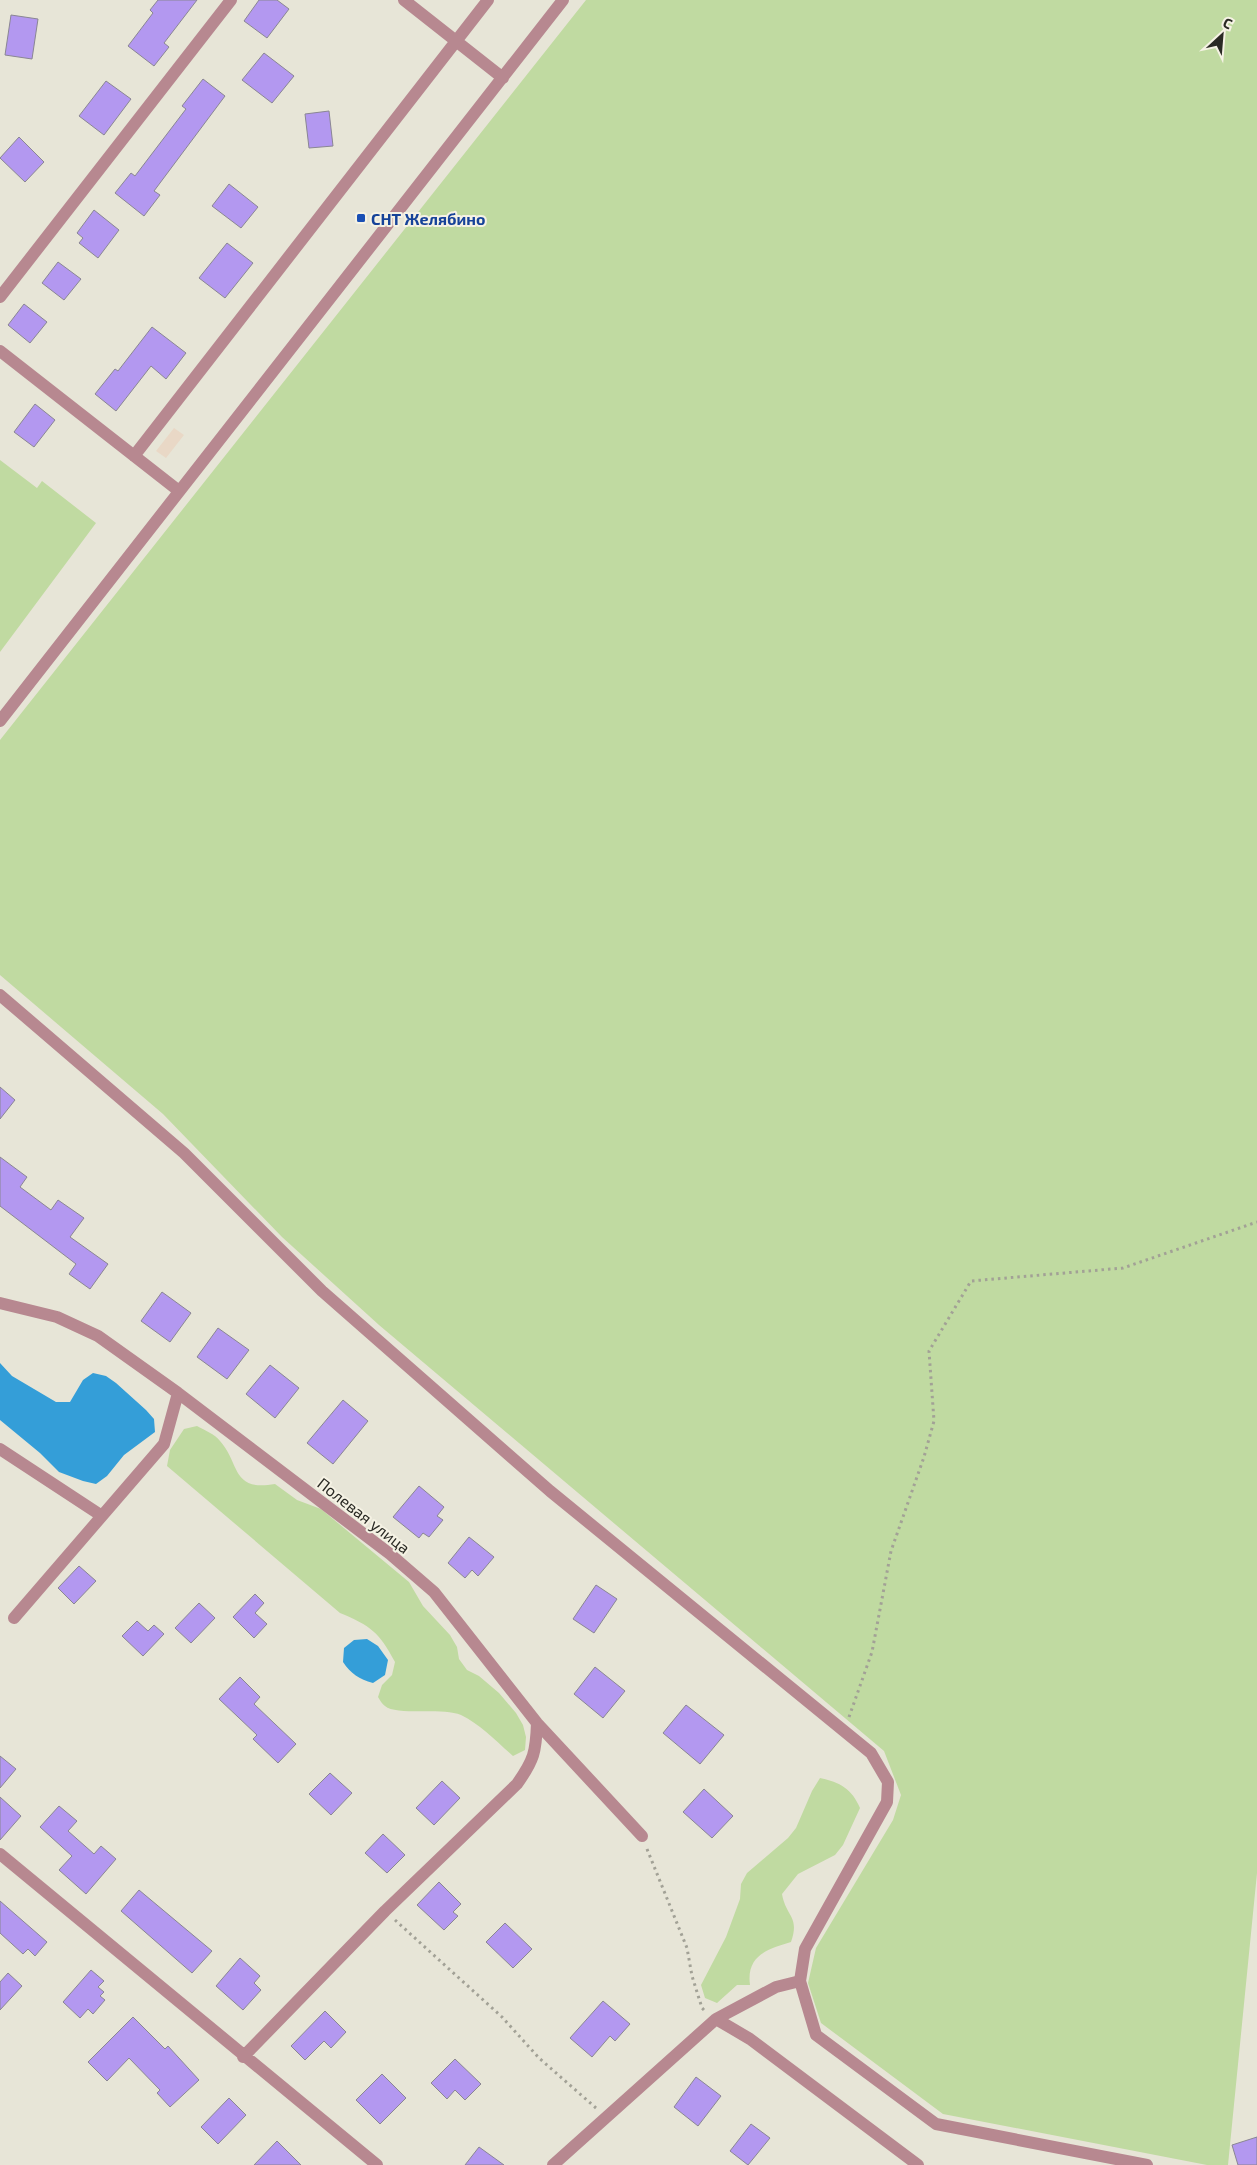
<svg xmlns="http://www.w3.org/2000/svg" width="1257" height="2165" viewBox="0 0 1257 2165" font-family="'Exo 2',sans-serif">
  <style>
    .industrial { fill: #e9d8c6 }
    .green { fill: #c0daa1 }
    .water { fill: #349ed8 }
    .building { fill: #b398f0; stroke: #8a8693 }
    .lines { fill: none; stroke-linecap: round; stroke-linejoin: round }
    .path { stroke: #a2a196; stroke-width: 3; stroke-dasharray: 2.5 4; stroke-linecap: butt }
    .minor { stroke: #b78890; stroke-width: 12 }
    .transit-dot { fill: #1a4fb4; stroke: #f5f2e4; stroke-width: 2 }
    .labels { text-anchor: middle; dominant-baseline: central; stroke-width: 4; stroke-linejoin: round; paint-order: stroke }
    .transit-label { font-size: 16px; font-weight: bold; fill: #164399; stroke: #f5f2e4; text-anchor: start }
    .street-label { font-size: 16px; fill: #2a2a24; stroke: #f5f2e4 }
  </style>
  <rect width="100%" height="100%" fill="#e7e5d7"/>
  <!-- industrial -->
  <path class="industrial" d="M174,428L184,435L166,458L156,451Z"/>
  <!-- green -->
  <path class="green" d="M586,0H1257V1873L1228,2165H1207L943,2114L821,2023L808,1983L816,1948L893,1820L901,1795L884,1751L379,1325L282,1237L163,1114L0,975V740Z
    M0,460L37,488L42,481L96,523L0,652Z
    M197,1426C204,1430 215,1434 220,1441C240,1463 231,1492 275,1484L297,1500L321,1509L409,1582L423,1606L450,1635L457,1647L459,1659L467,1670L479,1676L499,1693L516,1713L523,1725L526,1737L525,1750L513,1756C497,1742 480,1724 461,1715C442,1707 396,1716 385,1706C382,1704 380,1700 378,1697L382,1685L392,1675L395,1662C379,1632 371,1626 340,1613L167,1466L170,1450L184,1429Z
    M820,1778C840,1782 852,1789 860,1808L843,1845L835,1855L798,1874L782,1894C786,1917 800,1916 791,1942C768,1949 746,1955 750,1985H737L717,2003L705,1998L701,1985L726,1937L740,1899L741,1884L747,1873L788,1838L796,1828L812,1791Z"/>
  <!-- water -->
  <path class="water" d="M0,1363L12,1376L56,1402H70L83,1380L93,1373L106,1376L116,1383L146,1410L154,1419L155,1432L124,1455L107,1476L96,1484L83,1481L59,1472L40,1453L0,1420Z
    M367,1639L378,1646L388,1660L385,1675L373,1683C359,1679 351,1674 343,1662L344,1648L354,1640Z"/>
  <!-- building -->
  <path class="building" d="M158,0H197L164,43L169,47L154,66L128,46L153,13L150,10Z
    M259,0H277L289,9L267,38L244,21Z
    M11,15L38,19L32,59L5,55Z
    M264,53L294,76L272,103L242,80Z
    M203,79L225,96L154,191L160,195L144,216L115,193L131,173L135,176L186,109L182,106Z
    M106,81L131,99L104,135L79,116Z
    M329,111L333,146L309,148L305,114Z
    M19,137L44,162L25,182L0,158Z
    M229,184L258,207L241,228L212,206Z
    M94,210L119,230L98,258L79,243L83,238L77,233Z
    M227,243L253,263L225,298L199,278Z
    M58,262L81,279L64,300L42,283Z
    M24,304L47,322L30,343L8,325Z
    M152,327L186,353L166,379L151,366L116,411L95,394L115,369L118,371Z
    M35,404L55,420L34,447L14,432Z
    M0,1087L15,1100L0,1119Z
    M0,1157L27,1177L20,1187L51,1210L58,1200L84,1218L70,1237L108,1264L90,1289L69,1274L76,1264L0,1206Z
    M162,1292L191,1313L170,1342L141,1321Z
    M218,1328L249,1350L227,1379L197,1357Z
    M270,1365L299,1388L275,1418L246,1394Z
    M343,1400L368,1421L333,1464L307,1443Z
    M419,1486L444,1507L437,1516L443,1520L429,1537L423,1533L419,1538L393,1517Z
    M469,1537L494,1557L478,1576L472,1570L465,1578L448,1563Z
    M79,1566L96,1581L74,1604L58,1588Z
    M596,1585L617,1599L594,1633L573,1619Z
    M255,1594L264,1603L255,1613L267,1624L254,1638L233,1617Z
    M199,1603L215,1618L191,1643L175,1628Z
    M137,1621L148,1631L154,1625L164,1634L143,1656L122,1636Z
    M595,1667L625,1691L603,1718L574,1694Z
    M240,1677L260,1697L254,1704L296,1744L278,1763L253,1739L257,1735L219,1699Z
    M686,1705L724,1735L700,1764L663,1733Z
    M0,1756L16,1769L0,1788Z
    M330,1773L352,1793L331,1815L309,1794Z
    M442,1781L460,1798L434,1825L416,1808Z
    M704,1789L733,1816L712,1838L683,1812Z
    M0,1797L21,1816L0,1840Z
    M59,1806L77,1821L68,1831L94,1854L101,1846L116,1859L86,1894L59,1870L72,1856L40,1827Z
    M383,1834L405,1855L387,1873L365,1853Z
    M439,1882L461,1904L453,1912L458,1916L444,1930L417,1905Z
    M139,1890L212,1951L192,1973L121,1911Z
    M0,1901L47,1942L35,1956L28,1949L23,1954L0,1933Z
    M505,1923L532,1949L513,1968L486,1942Z
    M240,1958L260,1976L254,1983L261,1990L243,2010L216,1986Z
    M91,1970L104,1981L98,1987L104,1992L100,1996L105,2000L93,2014L88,2009L80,2018L63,2002Z
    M8,1973L22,1986L0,2010V1982Z
    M603,2001L630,2024L615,2041L610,2036L592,2057L570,2038Z
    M325,2011L346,2032L331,2048L324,2041L305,2060L291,2046Z
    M133,2017L165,2049L168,2046L199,2080L170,2107L157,2093L160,2090L129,2058L107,2081L88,2062Z
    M455,2059L481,2084L465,2100L455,2090L447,2099L431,2083Z
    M382,2074L406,2098L380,2124L356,2100Z
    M696,2077L721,2096L698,2126L674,2107Z
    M229,2098L246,2115L218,2144L201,2127Z
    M751,2124L770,2138L748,2165L730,2151Z
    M1257,2137V2165H1238L1232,2145Z
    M277,2141L301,2165H254Z
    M479,2147L504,2165H465Z"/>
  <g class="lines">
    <!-- path -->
    <path class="path" d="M849,1717L872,1652L891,1551L924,1457L934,1421L929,1351L971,1281L1123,1268L1257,1222
      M647,1849L687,1948L692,1976L702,2008L705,2011
      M395,1920L502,2017L539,2058L596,2108"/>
    <!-- minor -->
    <path class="minor" d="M404,0L503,78
      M0,297L231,0
      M0,351L179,491
      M134,456L488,0
      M0,721L563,0
      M0,995L184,1153L322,1291L550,1491L871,1753L888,1782L887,1802L805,1949L800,1981L816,2035L936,2124L1147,2165
      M0,1303L57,1317L98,1336L178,1393L390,1554L434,1592L537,1723L642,1836
      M0,1449L102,1516
      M14,1618L164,1444L178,1393
      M0,1854L377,2165
      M716,2019L750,2039L918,2165
      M243,2057L385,1911L517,1784C534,1760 536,1752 537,1723
      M553,2165L716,2019L776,1987L800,1981"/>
  </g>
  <!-- markers -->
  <rect class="transit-dot" x="356" y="213" width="10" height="10" rx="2.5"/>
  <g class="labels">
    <!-- transit labels -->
    <g class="transit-label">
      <text x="371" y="218">СНТ Желябино</text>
    </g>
    <!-- street labels -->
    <g class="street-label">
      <text transform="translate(364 1515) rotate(38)">Полевая улица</text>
    </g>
  </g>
  <!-- north arrow -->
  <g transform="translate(1222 35) rotate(26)" stroke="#f5f2e4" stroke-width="4" paint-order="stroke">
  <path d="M0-4L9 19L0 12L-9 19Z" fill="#2a2a24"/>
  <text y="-8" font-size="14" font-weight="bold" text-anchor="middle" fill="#2a2a24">С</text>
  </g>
</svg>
